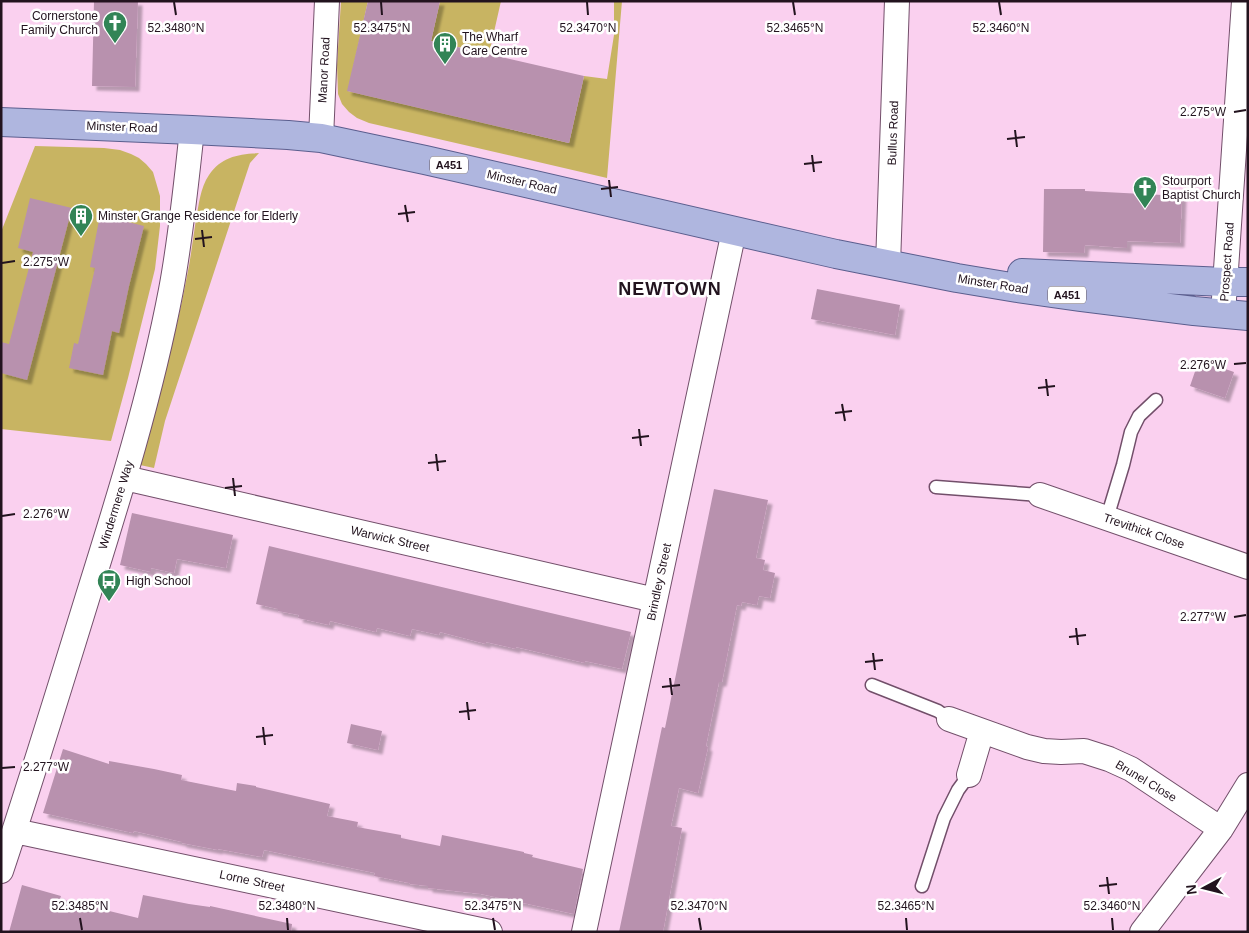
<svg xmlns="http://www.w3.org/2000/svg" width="1249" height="933" viewBox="0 0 1249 933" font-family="Helvetica,sans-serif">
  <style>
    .green { fill: #c8b462 }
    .building { fill: #b891ae; filter: url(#shadow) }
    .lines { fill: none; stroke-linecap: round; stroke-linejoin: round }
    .service-casing { stroke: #724f6a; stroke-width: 15 }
    .minor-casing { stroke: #724f6a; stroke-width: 26 }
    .primary-casing { stroke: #5b5e8e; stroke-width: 30 }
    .service { stroke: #fff; stroke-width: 12 }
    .minor { stroke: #fff; stroke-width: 24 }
    .primary { stroke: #afb6df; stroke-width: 28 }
    .ticks { fill: none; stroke: #22131e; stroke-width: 2 }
    .labels { text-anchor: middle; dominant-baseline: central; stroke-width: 5; stroke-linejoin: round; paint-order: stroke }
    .shield { fill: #fff; stroke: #645a62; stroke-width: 1 }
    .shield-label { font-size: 11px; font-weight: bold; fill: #22131e }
    .poi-label { font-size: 12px; fill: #22131e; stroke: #fff; text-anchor: start }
    .street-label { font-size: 12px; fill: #22131e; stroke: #fff }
    .district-label { font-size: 18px; font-weight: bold; letter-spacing: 1px; fill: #22131e; stroke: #fff }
    .ticks-label { font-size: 12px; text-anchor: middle; fill: #22131e; stroke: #fff; stroke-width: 5; stroke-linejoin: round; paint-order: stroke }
  </style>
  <defs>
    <filter id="shadow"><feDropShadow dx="4.5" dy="4.5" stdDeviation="1" flood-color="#0004"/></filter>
  </defs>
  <rect width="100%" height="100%" fill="#fad0ef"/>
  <!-- green -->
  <path class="green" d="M341,1H368L348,91L569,143L584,76L607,79L614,35V1H622L607,178L369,123L357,118L349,112L342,104L338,94L337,65Z
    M440,1H501L489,54L431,41Z
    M35,146L104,148L120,150L131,154L139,158L146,164L153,172L160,196V226L155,269L128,378L111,441L1,429V232Z
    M259,153L250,163L247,172L165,421L154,468L140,465C157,402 175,340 187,276C191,257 193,238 196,219C199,205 200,188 209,175C221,157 238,154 259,153Z"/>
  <!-- building -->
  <path class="building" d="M94,1H138L135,87L92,86Z
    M368,1H440L431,41L584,76L569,143L347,91Z
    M1044,189H1085V191L1182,196L1180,243L1127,241V248L1085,245L1084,253L1043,252Z
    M30,198L72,208L27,380L1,373V342L9,344L33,252L18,248Z
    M100,215L144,226L129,286L119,333L112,331L103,375L69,368L74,343L78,344L95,268L90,267Z
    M817,289L900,305L895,335L811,319Z
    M1199,360L1234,372L1225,398L1190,386Z
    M714,489L768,500L756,558L765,560L763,570L775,573L770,598L759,596L757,605L742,602L741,606L737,605L722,682H719L706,746L708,747L698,793L679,788L671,826L682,828L663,932H619L662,727L665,728Z
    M132,513L233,535L226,568L177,559L174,573L151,568V572L120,565Z
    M269,546L631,632L622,669L585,661V663L516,647V649L486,642V644L440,632L439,635L412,629L410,636L377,628L376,632L330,621L329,625L298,618L299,615L278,611V609L256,604Z
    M351,724L382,731L378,750L347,743Z
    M63,749L109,764V761L154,769L182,775L181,780L236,791L237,783L256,786V787L330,804L327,816L358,822L357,827L401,835V838L440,846L442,835L524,852V853L533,855L532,857L583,869L574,914L481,894L428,888V886L410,884L409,883L374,876L375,873L264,850L262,857L218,849V850L182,843V842L134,831L133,833L43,813Z
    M22,885L61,896L60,899L138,918L143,895L189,904L210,907V906L292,924L291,932H9Z"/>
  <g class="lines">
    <!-- service casing -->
    <g class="service-casing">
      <path id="service" d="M936,487L1040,495
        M1107,518L1123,465L1131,432L1139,416L1156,400
        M872,685L938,711L949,719
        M922,886L944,818L958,790L969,775"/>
    </g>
    <!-- minor casing -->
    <g class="minor-casing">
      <path id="minor" d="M321,138L327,1
        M888,265L897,1
        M1223,314L1244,1
        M125,478L655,600
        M1040,495L1248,567
        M949,719L1027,747L1044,751L1061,752L1084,751L1109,759L1131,769L1221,829
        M969,775L982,731
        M15,831L490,932
        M1,871C31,781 59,690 87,599C119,497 151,395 171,290C181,237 186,184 192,130
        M584,932L734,231
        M1142,932L1221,829L1248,785"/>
    </g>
    <!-- primary casing -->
    <g class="primary-casing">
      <path id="primary" d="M1,122L192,130L288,135L321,138L425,160L836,254L957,278L1017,288L1080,297L1194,311L1248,316
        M1022,273L1225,282H1248"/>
    </g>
    <!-- service -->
    <use href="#service" class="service"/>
    <!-- minor -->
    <use href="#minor" class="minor"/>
    <!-- primary -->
    <use href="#primary" class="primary"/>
  </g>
  <!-- ticks -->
  <path class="ticks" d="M174,2L176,15M381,2L382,15M587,2L588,15M793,2L795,15M999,2L1001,15M1234,112L1246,110M1015,130L1017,147M1007,139L1025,137M812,155L814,172M804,164L822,162M609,180L611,197M601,189L618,187M405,205L408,222M398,214L415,212M202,230L204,247M195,239L212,237M2,263L15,261M1234,364L1246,363M1046,379L1048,396M1038,388L1055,386M842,404L845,421M835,413L852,411M639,429L641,446M632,438L649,436M436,454L438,471M428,463L446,461M233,478L235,496M225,488L242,486M2,516L15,514M1234,617L1246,615M1076,628L1078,645M1069,637L1086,635M873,653L875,670M865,662L883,660M670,678L672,695M662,687L680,685M467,702L469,720M459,712L476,710M263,727L265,745M256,737L273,735M2,768L15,767M1107,877L1109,894M1099,886L1117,884M80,918L82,930M287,918L288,930M493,918L495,930M699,918L701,930M906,918L907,930M1112,918L1113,930"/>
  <!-- icons -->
  <defs>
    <g id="church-pin" transform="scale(1.25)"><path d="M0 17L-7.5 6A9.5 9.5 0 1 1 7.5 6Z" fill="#328456" stroke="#fff"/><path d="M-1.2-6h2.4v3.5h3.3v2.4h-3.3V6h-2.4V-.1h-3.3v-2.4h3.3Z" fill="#fff"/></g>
    <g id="building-pin" transform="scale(1.25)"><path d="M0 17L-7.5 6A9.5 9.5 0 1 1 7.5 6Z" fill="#328456" stroke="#fff"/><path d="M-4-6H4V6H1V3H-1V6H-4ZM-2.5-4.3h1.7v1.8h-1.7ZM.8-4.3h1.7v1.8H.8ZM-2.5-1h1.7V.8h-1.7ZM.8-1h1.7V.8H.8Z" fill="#fff"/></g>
    <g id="bus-pin" transform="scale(1.25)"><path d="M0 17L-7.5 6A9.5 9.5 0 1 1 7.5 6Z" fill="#328456" stroke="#fff"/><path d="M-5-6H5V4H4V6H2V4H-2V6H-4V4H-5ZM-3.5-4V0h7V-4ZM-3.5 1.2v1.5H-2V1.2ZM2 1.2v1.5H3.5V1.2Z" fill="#fff"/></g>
  </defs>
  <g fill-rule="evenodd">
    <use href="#church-pin" x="115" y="23"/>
    <use href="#building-pin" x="445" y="44"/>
    <use href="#church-pin" x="1145" y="188"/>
    <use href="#building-pin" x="81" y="216"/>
    <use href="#bus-pin" x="109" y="581"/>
  </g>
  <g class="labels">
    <!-- shield labels -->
    <g class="shield">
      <rect x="430" y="156.5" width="38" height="17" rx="4"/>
      <rect x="1048" y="286.5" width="38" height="17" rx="4"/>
    </g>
    <g class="shield-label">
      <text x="449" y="165">A451</text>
      <text x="1067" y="295">A451</text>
    </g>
    <!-- poi labels -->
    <g class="poi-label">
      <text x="98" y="16" text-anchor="end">Cornerstone<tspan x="98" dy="14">Family Church</tspan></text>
      <text x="462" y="37">The Wharf<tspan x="462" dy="14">Care Centre</tspan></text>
      <text x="1162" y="181">Stourport<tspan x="1162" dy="14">Baptist Church</tspan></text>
      <text x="98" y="216">Minster Grange Residence for Elderly</text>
      <text x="126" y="581">High School</text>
    </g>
    <!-- street labels -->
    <g class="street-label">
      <text transform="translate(324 70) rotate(-87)">Manor Road</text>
      <text transform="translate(122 127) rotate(2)">Minster Road</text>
      <text transform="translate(893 133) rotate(-88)">Bullus Road</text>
      <text transform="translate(522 182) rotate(13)">Minster Road</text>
      <text transform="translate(1227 262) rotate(-86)">Prospect Road</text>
      <text transform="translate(993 284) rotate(9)">Minster Road</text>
      <text transform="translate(116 505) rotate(-73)">Windermere Way</text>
      <text transform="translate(1144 531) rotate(19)">Trevithick Close</text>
      <text transform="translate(390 539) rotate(13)">Warwick Street</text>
      <text transform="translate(659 582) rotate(-78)">Brindley Street</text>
      <text transform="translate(1146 781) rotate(31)">Brunel Close</text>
      <text transform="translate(252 881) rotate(12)">Lorne Street</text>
    </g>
    <!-- district labels -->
    <g class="district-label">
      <text x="670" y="289">NEWTOWN</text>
    </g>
  </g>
  <g class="ticks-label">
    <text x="176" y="32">52.3480°N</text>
    <text x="382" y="32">52.3475°N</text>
    <text x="588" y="32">52.3470°N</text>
    <text x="795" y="32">52.3465°N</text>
    <text x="1001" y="32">52.3460°N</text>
    <text x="1203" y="116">2.275°W</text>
    <text x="46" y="266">2.275°W</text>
    <text x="1203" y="369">2.276°W</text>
    <text x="46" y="518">2.276°W</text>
    <text x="1203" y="621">2.277°W</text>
    <text x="46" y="771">2.277°W</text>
    <text x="80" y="910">52.3485°N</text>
    <text x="287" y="910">52.3480°N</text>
    <text x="493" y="910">52.3475°N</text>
    <text x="699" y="910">52.3470°N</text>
    <text x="906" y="910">52.3465°N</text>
    <text x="1112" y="910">52.3460°N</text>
  </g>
  <!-- border -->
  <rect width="1249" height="933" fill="none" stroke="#22131e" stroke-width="5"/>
  <!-- north arrow -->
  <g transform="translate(1204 888) rotate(263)" stroke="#ffffff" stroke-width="4" paint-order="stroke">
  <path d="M0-4L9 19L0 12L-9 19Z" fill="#22131e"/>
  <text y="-8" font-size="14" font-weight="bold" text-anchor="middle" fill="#22131e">N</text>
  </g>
</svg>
